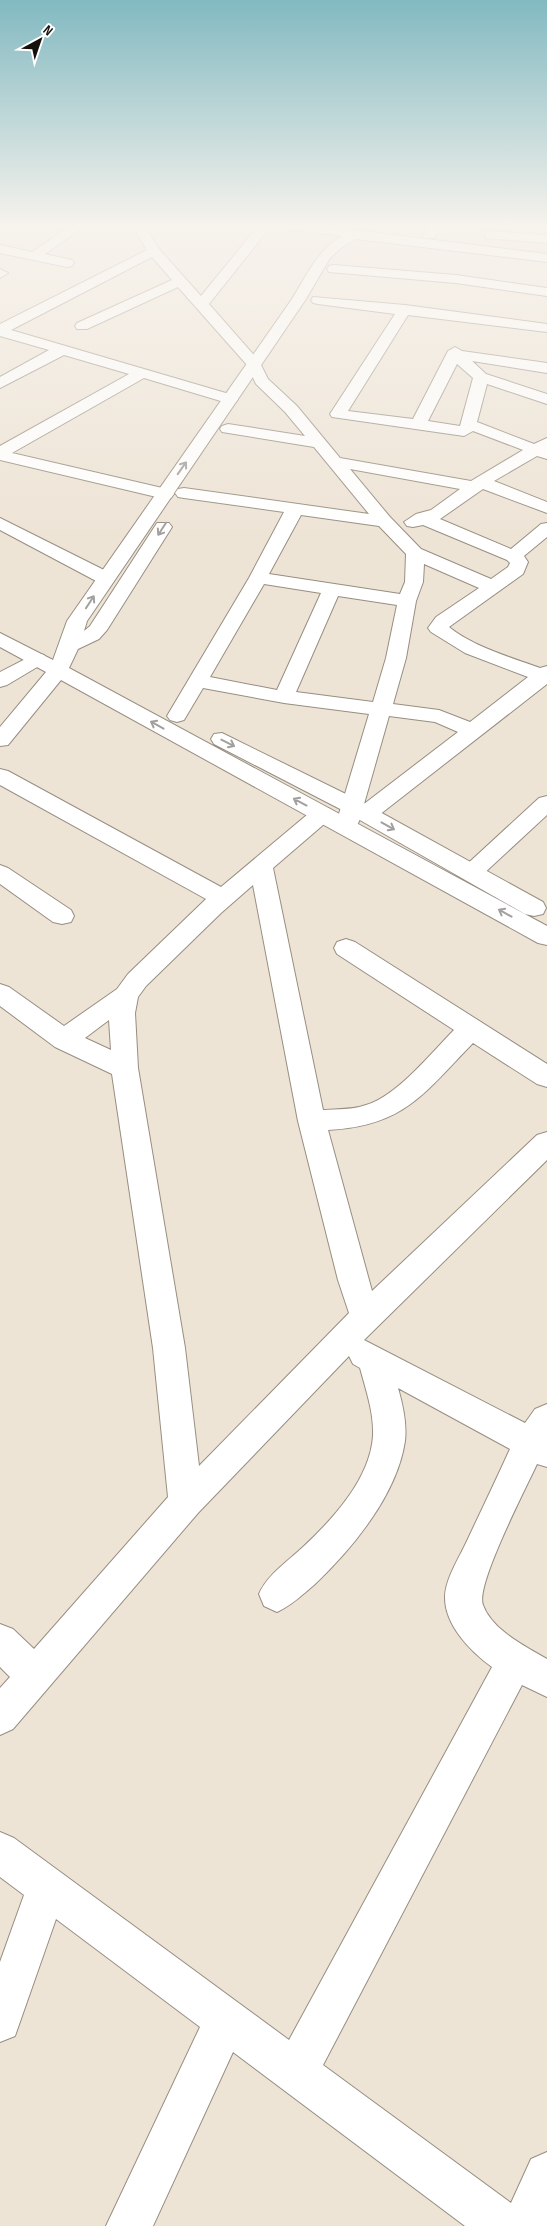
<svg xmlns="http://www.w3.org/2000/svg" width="547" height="2226" viewBox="0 0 547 2226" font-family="'Sofia Sans Condensed',sans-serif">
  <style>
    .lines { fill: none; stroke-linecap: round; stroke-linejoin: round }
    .minor-casing { stroke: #978e81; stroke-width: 2 }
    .tertiary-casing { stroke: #978e81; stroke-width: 2 }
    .minor { fill: #fff; fill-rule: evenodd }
    .tertiary { fill: #fff; fill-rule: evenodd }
    .oneway { stroke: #a1a09e }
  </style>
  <rect width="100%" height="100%" fill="#eee4d6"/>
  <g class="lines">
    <!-- minor casing -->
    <g class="minor-casing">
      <path id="minor" d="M72,225H86L45,254L72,260L74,263L72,266L67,267L0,253V245L32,252Z
        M132,225H144L159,249L201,296L259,225H272L209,304L259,361L268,379L297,406L340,458L471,481L523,450L473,431L464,436L332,417L330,414L395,314L318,304L313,303L311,300L313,297L405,305L547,324V332L408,315L348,411L413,419L448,351L455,347L462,351L547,363V373L472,361L486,374L547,394V404L487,384L477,422L534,444L547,438V459L537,456L494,481L547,502V513L483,489L440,519L511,549L541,524L547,523V537L524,556L528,562L523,574L449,627C474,647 510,657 540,668L547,666V684L374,819L366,821L360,819L354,832L346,834L338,832L335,827L369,714L284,703L203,688L184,720L177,722L170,720L167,716L249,578L284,512L184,498L178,497L175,493L178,489L184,488L369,514L314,447L222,432L220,429L222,426L228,424L305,436L285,412L256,384L247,365L178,287L87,329H77L75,326L77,323L172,280L152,257L11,330L236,396L238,399L236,402H224L144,378L12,453L171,490L174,494L171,498L165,499L0,460V446L129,374L64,355L0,388V377L49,350L0,336V324L147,250ZM457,364L473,378L460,426L428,421ZM350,469L460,489L431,510L416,514L404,522L407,526L413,527L423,525L507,560L510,563L508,567L491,579L421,549L390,517ZM301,515L379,526L406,554L405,582L400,594L269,574ZM424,564L479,588L436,617L428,628L431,632L465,653L528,677L470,722L439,710L393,704L406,658L416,601L423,582ZM264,584L321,593L277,690L210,677ZM338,596L397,605L386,658L373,702L296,692ZM389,716L435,722L458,732L364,804Z
        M430,225H443L434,238H424L423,235Z
        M491,231L547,235V243L486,238L485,235L486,232Z
        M334,265L456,275L547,288V296L456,283L329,272L327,269L329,266Z
        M0,269L8,273L0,278Z
        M0,518L112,574L114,578L112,582H98L0,530Z
        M37,653L44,655L47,659L44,663L7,685L0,687V672Z
        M0,769L8,771L221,887L314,809L322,807L330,809L333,814L330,819L273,868L323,1110C337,1109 353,1110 366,1105C397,1096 431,1053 454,1030L337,954L334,948L337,942L346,939L355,942L547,1064V1087L537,1084L473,1043C424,1093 405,1126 328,1130L372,1291L537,1135L547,1132V1160L364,1340L525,1423L535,1409L547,1404V1467L537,1464C526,1488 475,1586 483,1605C492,1630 525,1646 547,1659V1697L522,1685L323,2065L511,2203L531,2159L547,2152V2226H465L233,2052L153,2226H106L200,2027L56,1919L15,2036L0,2042V1962L24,1895L0,1877V1832L14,1838L289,2040L492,1667C471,1652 444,1625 445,1596C446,1578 459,1558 466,1543C481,1511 496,1480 510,1449L398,1388C403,1405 407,1424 405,1441C397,1495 352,1549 314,1585C302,1595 292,1605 277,1612L264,1606L259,1594C268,1574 287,1562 303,1547C333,1519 370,1479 373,1436C374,1413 366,1390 360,1368L353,1364L349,1356L198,1513L13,1729L0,1735V1688L10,1677L0,1667V1624L13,1629L34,1649L168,1497L153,1348L112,1074L55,1047L0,1006V984L9,987L64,1026L117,989L128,974L206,899L0,785ZM253,885L298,1121L338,1280L349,1313L199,1466L185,1348L138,1068L135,1013L138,997L146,986L221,913ZM109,1020L111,1050L85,1038Z
        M547,796V815L480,877L472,880L464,877L460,872L464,867L539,798Z
        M0,865L8,868L71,910L74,916L71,922L62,924L53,922L0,884Z"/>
    </g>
    <!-- tertiary casing -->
    <g class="tertiary-casing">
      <path id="tertiary" d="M280,225H314L547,254V262L356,239L341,248L330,258L306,299L87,621L84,631L90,626L157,523H169L172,527L107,630L99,639L78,649L69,668L547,926V945L538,943L61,680L8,745L0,746V727L46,672L0,647V633L53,660L67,621L292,299C307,275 317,250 342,236L286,229Z
        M222,733L360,801L543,902L546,908L543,914L534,916L525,914L344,811L214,744L211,739L214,734Z"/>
    </g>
    <!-- minor -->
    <use href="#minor" class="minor"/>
    <!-- tertiary -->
    <use href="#tertiary" class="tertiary"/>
  </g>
  <!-- one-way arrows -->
  <defs><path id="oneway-shaft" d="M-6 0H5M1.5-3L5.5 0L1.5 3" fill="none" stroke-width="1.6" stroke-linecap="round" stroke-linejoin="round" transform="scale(1.25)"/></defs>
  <g class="oneway">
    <use href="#oneway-shaft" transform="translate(182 468) rotate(-55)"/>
    <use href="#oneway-shaft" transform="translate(162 529) rotate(123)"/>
    <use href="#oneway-shaft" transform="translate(90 602) rotate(-57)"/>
    <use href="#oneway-shaft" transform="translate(157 725) rotate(-151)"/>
    <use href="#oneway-shaft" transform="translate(228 743) rotate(27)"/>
    <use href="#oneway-shaft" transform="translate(300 802) rotate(-152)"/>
    <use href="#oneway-shaft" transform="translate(388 826) rotate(29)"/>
    <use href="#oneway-shaft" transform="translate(505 913) rotate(-151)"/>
  </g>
  <!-- sky -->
  <linearGradient id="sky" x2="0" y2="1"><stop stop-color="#82b9c1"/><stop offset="0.42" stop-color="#f7f3ed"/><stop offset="1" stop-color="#f7f3ed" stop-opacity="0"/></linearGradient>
  <rect width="547" height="536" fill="url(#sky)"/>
  <!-- north arrow -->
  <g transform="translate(40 40) rotate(40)" stroke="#ffffff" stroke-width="4" paint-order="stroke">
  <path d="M0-4L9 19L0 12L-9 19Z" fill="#14110c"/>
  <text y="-8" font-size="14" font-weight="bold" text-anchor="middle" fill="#14110c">N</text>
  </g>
</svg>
